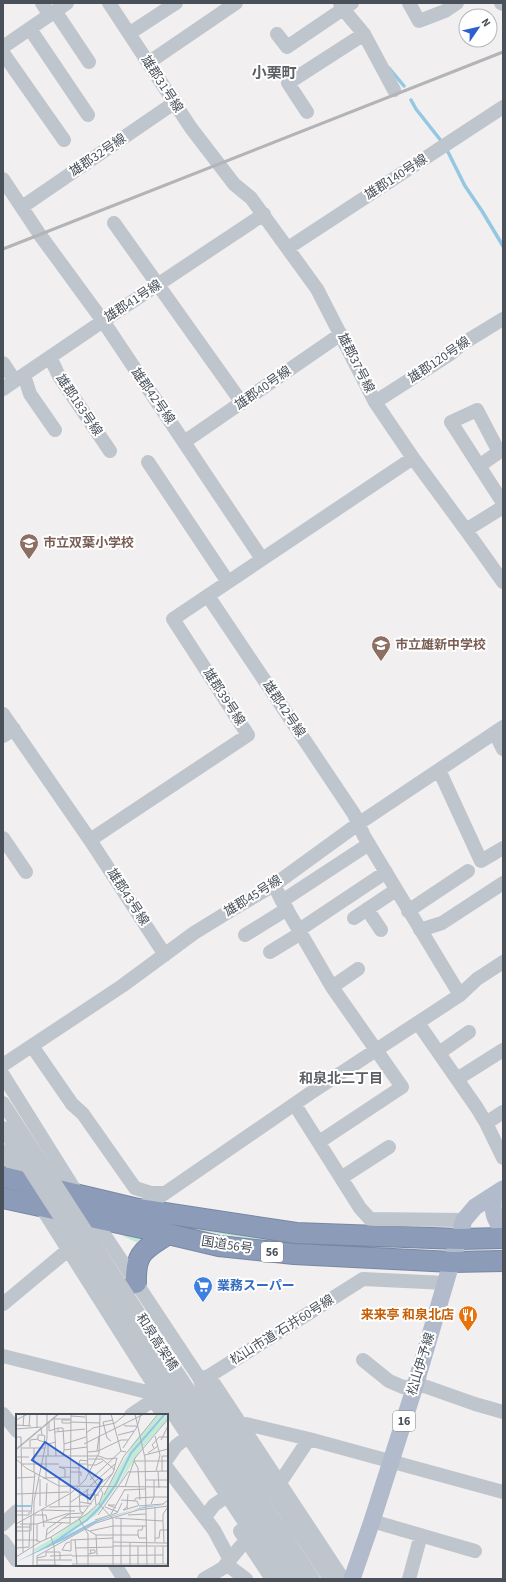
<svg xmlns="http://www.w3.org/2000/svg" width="506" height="1582" viewBox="0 0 506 1582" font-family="'Source Sans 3','Noto Sans JP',sans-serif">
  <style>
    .green { fill: #c2ead7 }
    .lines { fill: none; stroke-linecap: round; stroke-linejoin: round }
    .stream { stroke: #94c8e2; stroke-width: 3.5 }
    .highway-casing { stroke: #7887a4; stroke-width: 22 }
    .minor { stroke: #bfc5cc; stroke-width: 14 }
    .major { stroke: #b2bbcb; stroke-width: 17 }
    .highway { stroke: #8c9cb8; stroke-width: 20 }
    .rail { stroke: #b2b4b8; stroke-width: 3 }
    .minor-bridge { stroke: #bfc5cc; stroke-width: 14 }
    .labels { text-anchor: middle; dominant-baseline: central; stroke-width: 4; stroke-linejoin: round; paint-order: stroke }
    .shield { fill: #fff; stroke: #80848c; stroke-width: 1 }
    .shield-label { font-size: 12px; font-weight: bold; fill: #49505a }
    .street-label { font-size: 13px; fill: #49505a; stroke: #fff }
    .education-label { font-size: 13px; font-weight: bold; fill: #785e54; stroke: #fff; text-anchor: start }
    .shop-label { font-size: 13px; font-weight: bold; fill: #366cbe; stroke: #fff; text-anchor: start }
    .food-label { font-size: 13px; font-weight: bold; fill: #c56008; stroke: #fff; text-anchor: end }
    .neighbourhood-label { font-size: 14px; font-weight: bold; fill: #5c5f63; stroke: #fff }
    .quarter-label { font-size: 15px; font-weight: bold; fill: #5c5f63; stroke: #fff }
    .inset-river { fill: none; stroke: #94c8e2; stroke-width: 2 }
    .inset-road { fill: none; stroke: #aeafb3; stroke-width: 1 }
    .view { fill: #2d5fcd; fill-opacity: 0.15; stroke: #2d5fcd; stroke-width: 2 }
    .inset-edge { fill: none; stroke: #49505a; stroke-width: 2 }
  </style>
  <rect width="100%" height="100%" fill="#f1efef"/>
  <!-- green -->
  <path class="green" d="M128,1216L365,1249C342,1250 319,1247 296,1245C239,1238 183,1228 128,1216Z
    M124,1234L141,1238L142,1240L138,1243L123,1236Z"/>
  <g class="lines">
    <!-- stream -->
    <path class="stream" d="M389,68L404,86
      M411,100L416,109L442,142
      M447,150L465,186L482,211L503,246"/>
    <!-- highway casing -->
    <g class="highway-casing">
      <path id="highway" d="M3,1177L138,1209L296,1233L459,1239L503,1238
        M3,1198L151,1230L219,1246L294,1254L452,1262L503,1261
        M136,1283C135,1251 145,1250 168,1234"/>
    </g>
    <!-- minor -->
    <path class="minor" d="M42,3L50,15
      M109,3L191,128L234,184L251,198L317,289L375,402L413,458L466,530L503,507
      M340,3L343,9L364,34L394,90
      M409,3L419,21L445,11L457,3
      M501,3L503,4
      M55,11L89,62
      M30,29L88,115
      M130,33L176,3
      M277,34L287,47L352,3
      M3,47L67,3
      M3,53L64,140
      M148,63L236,3
      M307,112L288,83L364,34
      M3,179L40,235L103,321L262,559
      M22,207L174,103
      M114,223L242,403
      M288,248L503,107
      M50,357L59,376L110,451
      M3,363L15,381
      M24,375L30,394L55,430
      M3,389L103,321L264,214
      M375,402L450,354L462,344L503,319
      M184,440L190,438L341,334
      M148,462L228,582
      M479,466L499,452L477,410L451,422L503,503
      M466,530L503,582
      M208,596L354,814L364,836L460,995
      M3,714L90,840L165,955
      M495,733L503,749
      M3,736L14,729
      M439,770L481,861L503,848
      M3,838L26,872
      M90,840L248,735L173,619L413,458
      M274,885L282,901L332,987L402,1087L319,1142
      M282,901L369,844
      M367,909L381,930
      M408,911L468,871
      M354,918L396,890
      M299,930L386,872
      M420,930L442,923L503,883
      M245,935L287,909
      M270,952L301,933
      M332,987L358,969
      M418,1023L477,1108L486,1123L503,1158
      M32,1046L72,1104L83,1114L135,1188L151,1193H165
      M439,1053L469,1032
      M3,1065L122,986L194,933L233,909L274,885L358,824L503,727
      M3,1075L78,1195L200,1379L202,1387L289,1517
      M457,1079L503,1050
      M295,1105L360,1208L370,1219L464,1220
      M486,1123L503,1112
      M3,1151L26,1185
      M341,1178L389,1147
      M38,1202L145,1371L255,1538
      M138,1209L158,1198L309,1094L460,995L477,979L503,962
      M3,1304L68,1250
      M3,1356L147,1392L161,1411
      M363,1360L389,1381L403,1387L424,1386L475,1404L503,1412
      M209,1376L343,1579
      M200,1379L209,1376L363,1279L446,1283
      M3,1414L17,1431
      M131,1415L153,1400
      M242,1426L246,1424L309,1439L503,1492
      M167,1459L176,1446L181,1442
      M167,1468L214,1530L230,1560
      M278,1481L283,1478L309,1439
      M205,1517L214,1505L220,1501
      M372,1521L475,1551
      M3,1524L17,1511
      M240,1531L272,1579
      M3,1541L16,1560
      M226,1564L246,1579
      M115,1565L124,1579
      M204,1579L223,1568L241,1546L247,1542
      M409,1579L421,1535"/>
    <!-- major -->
    <path class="major" d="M494,1195C492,1209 493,1219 503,1229
      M352,1579L372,1521L415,1386L464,1220L475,1207L503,1189"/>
    <!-- highway -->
    <use href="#highway" class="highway"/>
    <!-- rail -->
    <path class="rail" d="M3,249L503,52"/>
    <!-- minor-bridge -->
    <path class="minor-bridge" d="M3,1103L167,1357L313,1579
      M3,1128L155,1364L297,1579
      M289,1517L330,1579
      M255,1538L283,1579"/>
  </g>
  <!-- icons -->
  <defs>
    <g id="school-pin" transform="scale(1)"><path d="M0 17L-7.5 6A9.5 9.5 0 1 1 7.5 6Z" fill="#8d6e63" stroke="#fff"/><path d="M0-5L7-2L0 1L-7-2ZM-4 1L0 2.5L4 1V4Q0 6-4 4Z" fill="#fff"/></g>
    <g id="supermarket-pin" transform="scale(1)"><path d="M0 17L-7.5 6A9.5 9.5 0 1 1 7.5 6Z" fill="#3f7fe0" stroke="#fff"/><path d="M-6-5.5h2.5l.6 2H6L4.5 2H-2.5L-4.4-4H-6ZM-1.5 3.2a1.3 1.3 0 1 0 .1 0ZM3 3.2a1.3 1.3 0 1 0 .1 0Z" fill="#fff"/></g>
    <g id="restaurant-pin" transform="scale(1)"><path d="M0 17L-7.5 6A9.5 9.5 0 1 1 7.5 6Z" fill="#e8710a" stroke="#fff"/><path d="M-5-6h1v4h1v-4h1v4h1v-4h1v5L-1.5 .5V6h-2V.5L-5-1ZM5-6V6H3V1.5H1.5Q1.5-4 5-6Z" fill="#fff"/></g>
  </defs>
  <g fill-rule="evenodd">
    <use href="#school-pin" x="29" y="543"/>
    <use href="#school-pin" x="381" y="645"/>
    <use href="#supermarket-pin" x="203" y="1286"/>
    <use href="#restaurant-pin" x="468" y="1315"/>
  </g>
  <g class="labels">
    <!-- shield labels -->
    <g class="shield">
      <rect x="261" y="1242" width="22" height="20" rx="3"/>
      <rect x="393" y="1411" width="22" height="20" rx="3"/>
    </g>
    <g class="shield-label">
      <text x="272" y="1252">56</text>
      <text x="404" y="1421">16</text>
    </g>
    <!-- street labels -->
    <g class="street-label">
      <text transform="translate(162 84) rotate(57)">雄郡31号線</text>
      <text transform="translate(98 155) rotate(-34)">雄郡32号線</text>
      <text transform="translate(396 177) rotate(-33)">雄郡140号線</text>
      <text transform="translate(133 301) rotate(-33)">雄郡41号線</text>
      <text transform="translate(439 360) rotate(-34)">雄郡120号線</text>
      <text transform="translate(356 363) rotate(63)">雄郡37号線</text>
      <text transform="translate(263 388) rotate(-35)">雄郡40号線</text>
      <text transform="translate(153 396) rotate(55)">雄郡42号線</text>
      <text transform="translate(79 405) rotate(56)">雄郡183号線</text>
      <text transform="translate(224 697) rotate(57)">雄郡39号線</text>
      <text transform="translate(284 709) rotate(56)">雄郡42号線</text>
      <text transform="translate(253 896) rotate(-32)">雄郡45号線</text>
      <text transform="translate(128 897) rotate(57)">雄郡43号線</text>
      <text transform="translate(227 1245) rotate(9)">国道56号</text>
      <text transform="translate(282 1330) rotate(-32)">松山市道 石井60号線</text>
      <text transform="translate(157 1342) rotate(57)">和泉高架橋</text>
      <text transform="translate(421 1364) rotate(-73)">松山伊予線</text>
    </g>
    <!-- education labels -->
    <g class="education-label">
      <text x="43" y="543">市立双葉小学校</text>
      <text x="395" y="645">市立雄新中学校</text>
    </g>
    <!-- shop labels -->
    <g class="shop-label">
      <text x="217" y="1286">業務スーパー</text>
    </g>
    <!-- food labels -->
    <g class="food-label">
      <text x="454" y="1315">来来亭 和泉北店</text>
    </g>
    <!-- neighbourhood labels -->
    <g class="neighbourhood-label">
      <text x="341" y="1079">和泉北二丁目</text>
    </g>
    <!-- quarter labels -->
    <g class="quarter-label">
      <text x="274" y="73">小栗町</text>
    </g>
  </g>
  <!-- overview -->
  <g transform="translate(16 1414)">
    <rect width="152" height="152" fill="#f1efef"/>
    <path d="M143,0H151L141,10L138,14L152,0V5L126,34L102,72L116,40L101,72L80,101L41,125V128L17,138L18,135L55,114L36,124L81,92L119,27Z" fill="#c2ead7"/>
    <path d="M152,90L117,96L83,107L50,125L0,148L78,107L127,93Z" fill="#94c8e2"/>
    <path class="inset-river" d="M0,92H15M31,133L71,106L83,94L100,70L115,39L149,0"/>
    <path class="inset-road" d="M21,0V14M70,0L72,58L87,79L83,90L97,105V152M95,0L105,37L110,38M119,0L129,44L131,152M55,2L69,3M38,3L40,42M39,5H54M0,6L12,0M55,6H46V9H55M33,8V17L42,14V17M55,8L84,9M108,10L109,12H122M0,11L15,12M7,12L8,0M13,12L14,0M42,14H47L48,30M0,15L25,13M25,15L26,21H22V26L28,28L29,22L26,21M39,18L69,15M70,19L77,14L99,9L110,0M102,21L118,17M139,22L144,41L140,57M0,23H5L7,138M145,26L152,12M95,27L91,24L87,8L97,6M68,30L128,0M14,33V26L22,25M6,34H29M107,34L121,13L125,0M138,34L136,31L143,23H152M0,35L42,0M0,36L43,0M48,36V30L70,23M81,37L83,22M72,38L82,37L105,26H112M132,39L142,32M129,41L152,35M18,42H47L48,36L71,33M30,42V65M32,42V30L40,28M47,42H83L91,45L101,44M0,43H13M0,45L10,54L43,72L152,73M72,45H86L99,56M118,47L122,54L124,86M118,47H152M6,50H43M63,50L64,46L72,47M72,51H80L87,47M43,53L64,54M43,53L49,55V63M142,57L143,74M146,57V42H152M18,58V34M55,58H65V62M113,58L152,57M43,63V92M0,64L19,63M27,64L55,63M74,66L105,37M130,66H152M63,70V50H72M74,72L99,50M82,72L97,59M109,73L119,44L152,5M63,74L64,97L67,99M71,75L72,90M78,75L80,91M108,76L130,75M0,80L53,78M64,81H83M88,81L108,42L142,0M105,86L121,87L123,92L147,90L152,86M118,87L120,84L138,83V66M55,88L73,75M64,88L76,90M135,90L138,83H152M99,91H92L100,94M24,92V65M30,92L31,69M33,93L72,92M89,93L102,98M111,93L112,80M139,93V128M152,93L147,100V107L148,129H152M112,95L111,93L107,96H108L121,92H122M0,97H15M15,100L19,59M95,100L109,75M0,101H13V98M15,101V117M18,101H30L31,106M82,101L113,57M112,101L130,100M47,104L64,103M99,104L147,107M105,104V152M79,106L101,99L106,89M28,108L54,109M0,110L55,79L69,66L83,39L84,0M4,110H21L50,100L67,99M54,110L55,0M97,112H131M0,113H14M28,113L26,96L59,97M70,115L80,121L81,141M0,117H13M74,117L97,112M30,121L46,109M80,121H122L123,124H131M122,121V116H126L127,112M35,123L71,100L83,89M139,124H143L144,116H152M30,125L31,115L53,100M0,126H21L24,128L35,123L38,132L39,152M59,126L61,150M21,128V110M54,128L50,129L46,136L55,137M97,128L148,129M114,128V152M97,132H152M139,133V150M0,134L13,133L14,110M60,134L97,133M55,137V126L97,124M72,140L77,139H79V136H74L75,139M34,142L56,141M56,142L147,141M0,143L24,128M21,144L30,142V138H44V146M21,146H56M56,150H152M147,150V132M21,151H39M39,151L55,152M17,152L18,87L31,24V0M21,152V142L80,109L122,96L152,92M72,152V120L63,105L97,59L101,44M122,152V132"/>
    <path class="view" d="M29,28L86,66L74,85L16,46Z"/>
    <rect width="152" height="152" class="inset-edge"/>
  </g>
  <!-- border -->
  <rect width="506" height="1582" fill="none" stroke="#49505a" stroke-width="8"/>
  <!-- north arrow -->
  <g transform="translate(478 28) rotate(56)"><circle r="19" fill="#ffffff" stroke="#b6b9bd"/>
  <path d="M0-3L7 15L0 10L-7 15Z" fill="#2d5fcd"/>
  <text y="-6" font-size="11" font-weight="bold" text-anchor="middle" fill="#49505a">N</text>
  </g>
</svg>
